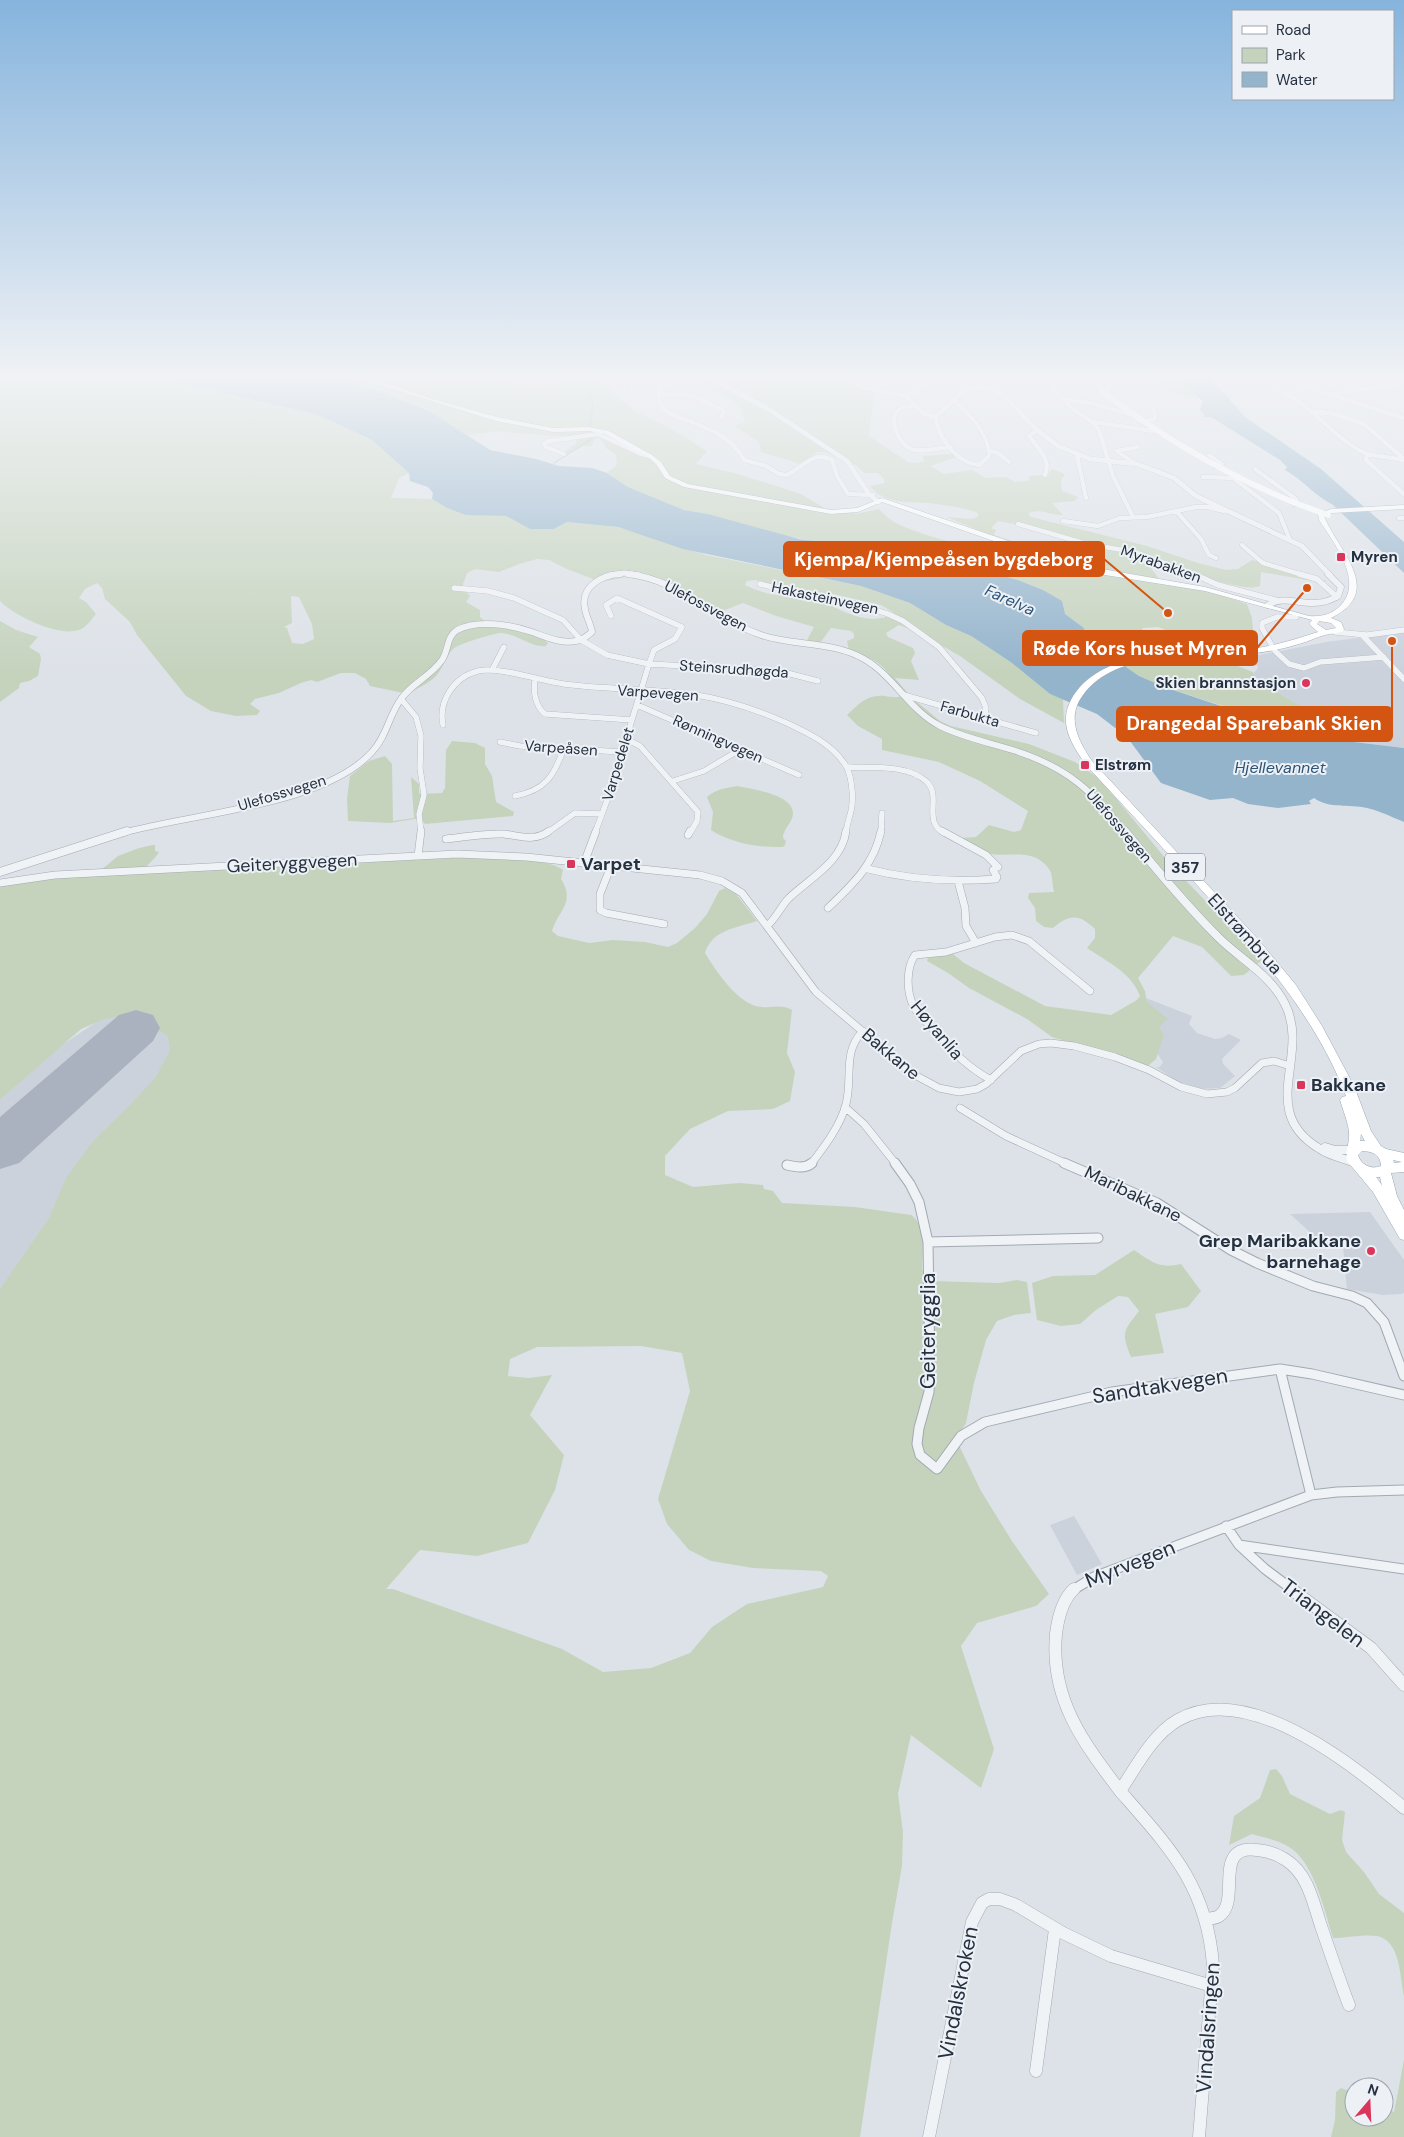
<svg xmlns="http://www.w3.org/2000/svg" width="1404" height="2137" viewBox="0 0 1404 2137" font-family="'DM Sans',sans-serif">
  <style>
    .built { fill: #cbd2db }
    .green { fill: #c5d3bd; fill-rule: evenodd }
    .water { fill: #94b4cc }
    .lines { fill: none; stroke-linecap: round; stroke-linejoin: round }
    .stream { stroke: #94b4cc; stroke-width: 1 }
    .taxiway { fill: #a9b2be; fill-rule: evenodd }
    .runway { fill: #a9b2be; fill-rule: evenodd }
    .minor-far4-casing { stroke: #a2a9b2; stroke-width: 5 }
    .minor-far3-casing { stroke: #a2a9b2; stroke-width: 6 }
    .minor-far2-casing { stroke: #a2a9b2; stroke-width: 8 }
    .minor-far1-casing { stroke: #a2a9b2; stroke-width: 11 }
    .minor-casing { stroke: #a2a9b2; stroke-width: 13 }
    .tertiary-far2-casing { stroke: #a2a9b2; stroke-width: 5.5 }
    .tertiary-far1-casing { stroke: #a2a9b2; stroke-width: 7 }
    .tertiary-casing { stroke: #a2a9b2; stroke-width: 9 }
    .primary-casing { stroke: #9ba8b5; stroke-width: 1 }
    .minor-far4 { stroke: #f0f3f6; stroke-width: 4.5 }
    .minor-far3 { stroke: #f0f3f6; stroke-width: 5.5 }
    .minor-far2 { stroke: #f0f3f6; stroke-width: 7 }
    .minor-far1 { stroke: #f0f3f6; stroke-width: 9 }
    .minor { stroke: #f0f3f6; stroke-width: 12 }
    .tertiary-far2 { stroke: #f0f3f6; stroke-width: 5 }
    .tertiary-far1 { stroke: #f0f3f6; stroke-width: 6 }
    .tertiary { stroke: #f0f3f6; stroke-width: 8 }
    .secondary { stroke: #fff; stroke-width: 5.5 }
    .primary { fill: #fff; fill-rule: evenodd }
    .poi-dot { fill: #da365b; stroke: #edf1f6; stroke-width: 2 }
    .labels { text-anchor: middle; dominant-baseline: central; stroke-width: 4; stroke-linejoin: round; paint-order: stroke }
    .far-poi-label { font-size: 15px; font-weight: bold; fill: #253140; stroke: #edf1f6; text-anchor: start }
    .far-street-label { font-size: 15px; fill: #253140; stroke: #edf1f6 }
    .far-water-label { font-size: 16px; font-style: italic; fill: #2c5478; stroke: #edf1f6 }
    .shield { fill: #edf1f6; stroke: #616b77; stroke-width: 1 }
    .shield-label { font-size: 16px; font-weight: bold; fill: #253140 }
    .street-label { font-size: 18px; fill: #253140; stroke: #edf1f6 }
    .poi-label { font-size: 18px; font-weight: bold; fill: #253140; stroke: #edf1f6; text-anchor: start }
    .near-street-label { font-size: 21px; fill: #253140; stroke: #edf1f6 }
    .leader { fill: none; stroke: #d45511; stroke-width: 2 }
    .callout-dot { fill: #d45511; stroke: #edf1f6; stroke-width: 2 }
    .callout { fill: #d45511; stroke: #d45511; stroke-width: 2 }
    .callout-label { font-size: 19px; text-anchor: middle; font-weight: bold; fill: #fff }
  </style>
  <rect width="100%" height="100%" fill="#dde2e8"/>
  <!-- built -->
  <path class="built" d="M707,374H759L763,378L764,384L750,397Z
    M1404,632V748L1329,739L1313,735L1315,733L1314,731L1276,716L1274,713L1282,712L1306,717L1325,713L1297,704L1258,680L1252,675L1258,668L1254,656L1326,642Z
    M142,998L194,1044L0,1334V1100L59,1047L110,1013Z
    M1146,998L1192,1016L1189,1024L1197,1033L1215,1039L1222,1038L1229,1034L1241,1040L1222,1059L1223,1064L1235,1076L1220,1088L1201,1089L1177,1081L1156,1067H1160L1163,1062L1153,1047Z
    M1370,1212L1404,1260V1293L1401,1294L1383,1295L1347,1289L1343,1247L1323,1244L1290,1214Z
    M1074,1516L1102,1564L1077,1575L1050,1525Z"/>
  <!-- green -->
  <path class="green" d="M0,374L166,375L193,386L316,414L372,440L409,473L399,478L391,498L432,499L447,508L488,515L506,516L530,529H554L567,522L618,527L706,555L861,586L910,603L946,625L971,636L1012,663L1050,694L1063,699L1064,723L1020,699L960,656L918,632L899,625L886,633L888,637L913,648L915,653L911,661L919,680L895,678L911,697L940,721L951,726L1029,744L1075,762L1100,779L1170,864L1262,960L1244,975L1231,976L1202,947L1173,936L1138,978L1145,991L1147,1002L1168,1019L1159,1027L1164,1035L1156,1059L1148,1066L1052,1037L1027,1019L969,988L948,973L927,961L928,958L953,954L964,963L1045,1006L1111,1015L1137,1000L1140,996C1131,972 1107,962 1087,948L1095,938V929C1079,914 1070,914 1053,928L1044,927L1036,921L1035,908L1028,898L1029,893L1054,892C1052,885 1053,874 1049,869C1033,846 1006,859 987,853C978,850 968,842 960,838L976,837L989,825L1014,832L1021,830L1028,811L980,781L939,762L882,750V739L858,726L847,715C859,704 867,694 885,696C891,697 896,698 901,696C887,666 881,661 849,651L847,641L854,638V634L851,631L831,628L820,643L806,642L814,627L776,616L743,603L720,612L651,582L626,577L601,582L567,569L549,560L537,559L519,564L499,572L475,569L467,573L462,587L470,596L466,602L480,610V617C497,634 529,627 548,643L546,646C530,648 517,633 500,633C492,634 458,644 453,649C445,657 443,670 434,678C427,684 416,689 408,694L370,686L366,679L355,673H341L317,682L311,680L301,683L279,693L255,699L250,704L260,711L257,715L236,716L211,711L186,696L137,635L130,622L105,599L102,588L97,583L85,589L79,598L86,602L96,614C91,620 87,627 79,630C59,637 14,616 0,601ZM755,580L797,592C781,600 760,592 745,585L747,581ZM829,593L881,605L894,613C870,628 845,611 822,602L819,597ZM291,596L299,597L312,624L314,639L303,644L292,643L287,628L284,627L292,623Z
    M314,374H428C448,389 475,379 496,375C500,377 502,380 506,381C519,386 545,391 558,384L560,374H598L611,391L635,411L680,434L707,451L696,464L738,474L801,494L833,513L848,511L856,514L879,509C884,514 889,519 894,522C923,537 976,549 1008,552L1015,546L947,517L971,519L978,517V513C963,507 944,505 928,503C908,502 884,504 870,486L885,483L884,479L878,473H864L856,465L824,452H817L801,464L761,452L759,442L735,426L745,422C743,416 741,407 736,403C727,394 697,393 700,375L745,398L750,397L764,384L763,378L759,374C779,374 801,382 820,376L817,374H846L845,377L848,382L874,391L869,436L909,463L924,462L923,456L952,454L955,458L930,466L944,474L972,470L986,478L1006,477L1015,482L1028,481L1030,476L1048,475L1052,469L1065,474L1061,480L1062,491L1078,497L1075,501L1052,503L1063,515C1048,515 1043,508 1028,513L1031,517L1147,546L1198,563L1226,570L1238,569L1252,560L1304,576L1327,581L1319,582L1261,572L1260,586C1245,594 1166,565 1145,560L1162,583L1211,592L1247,604L1252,618L1254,643L1245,647L1231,648L1198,643L1158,627L1142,628L1147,639L1178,645L1200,657L1230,663L1253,672V677L1297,704L1325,713L1327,718C1309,722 1290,707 1274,713L1276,716L1314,731L1316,733L1313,735L1167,688L1139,676L1097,647L1086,645L1076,640L1084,633V628L1065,614L1043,590L1018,580L949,561L931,550L826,543L775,534L708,514L684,510L628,487L607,473L617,465L616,455L606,448L604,443L599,438L595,439L591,446H583L568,454L564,452L576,444V436H554L496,431L468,435L452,427L431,412L386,394ZM998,521L1053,531L1090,544C1083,552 1073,560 1062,558L994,535L996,530L991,528Z
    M1156,374H1181L1192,392L1198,398L1173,393L1161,386Z
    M0,621L16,630L38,637L29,647L40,654L41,659L38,676L29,681L20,683L19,688L0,702Z
    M452,741L475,743L485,748V764L492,776L496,802L514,812L513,816L425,824L420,818L390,823L348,821L347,799L350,776L369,761L385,756L392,764L393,821L414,818L411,777L419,784V794L442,793L445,788L446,750Z
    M737,786C751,789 793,794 793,813C793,823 783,828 783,838L786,841L785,845L783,847C759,848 731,843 711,830L713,812L707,797C716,789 726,788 737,786Z
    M153,845H155V851L159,852C154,861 146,864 143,873L454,858C478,857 546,856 563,870L561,879C576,903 558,910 552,931L558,936L589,943L613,940L645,942L668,947L677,943L695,928L707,914L719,891L725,888L736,894L757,921C736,928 712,930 705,953C716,971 739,1006 762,1007C774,1008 782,1004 792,1010L787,1053L795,1072L790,1101L773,1109L728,1111L690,1129L665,1156V1175L693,1187L739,1183L763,1185L764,1189L773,1191L782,1203L855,1207L911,1215C927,1226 922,1252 922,1270L933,1281L999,1283L1017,1280L1027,1282L1031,1313L1014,1315L997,1321L986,1340L974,1383L966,1423L956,1439L981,1491L1012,1541L1049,1594L1036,1606L977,1623L961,1646L994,1749L981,1788L911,1735L898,1794L903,1832L902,1866L892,1923L860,2137H0V1289L49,1218L66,1178L93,1141L127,1108L156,1077L170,1050L168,1036L144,1022L122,1016L104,1019L81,1029L0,1100V885L101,870L118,856L139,848ZM641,1346L682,1353L690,1391L658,1499L667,1524L689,1550L711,1561L753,1568L821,1571L828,1576L823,1587L747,1604L712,1627L690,1653L651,1668L603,1672L562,1649L393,1589H386L420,1550L477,1556L528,1543L555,1490L564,1455L530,1415L552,1375L529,1378L508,1376L510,1359L537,1347Z
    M1134,1250C1152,1262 1159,1269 1181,1264L1201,1291L1188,1307L1155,1314L1164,1353L1131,1357C1121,1333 1123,1331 1139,1311L1128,1297L1118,1296L1096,1310L1080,1324L1061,1326L1037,1320L1032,1283L1053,1276L1095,1275Z
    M1276,1769L1282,1776L1290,1794L1330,1814L1341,1810L1345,1812L1342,1840L1346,1852L1364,1872L1379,1894L1404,1913V1997C1400,1978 1401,1941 1377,1936C1364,1934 1346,1938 1333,1938C1325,1912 1315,1866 1292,1849C1280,1840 1265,1838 1252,1834L1229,1845L1234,1816L1260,1798L1270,1770Z
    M1404,2060V2137H1331L1335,2120L1336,2092L1341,2088L1354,2093V2117H1384V2107L1394,2112Z"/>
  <!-- water -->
  <path class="water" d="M156,374H295L314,375L338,380L386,394L431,412L490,450L536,459L559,466L592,468L607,473L628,487L684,510L708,514L799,539L856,546L914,547L931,550L949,561L1018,580L1043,590L1062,601L1065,614L1084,628V633L1076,641L1086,645L1097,647L1139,676L1167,688L1275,724L1329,739L1404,748V822C1392,817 1380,811 1367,808C1348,804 1330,809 1314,798L1309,801L1311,804L1278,808L1248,804L1233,798L1210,800L1161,783L1127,737L1097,714L1050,694L1012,663L991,649L971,636L946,625L910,603L861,586L683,549L618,527L567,522L554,529H530L506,516L466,515L447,508L432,499L433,493L428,487L410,481L409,473L372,440L316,414L193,386L166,375Z
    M1181,374H1207L1245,417L1321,469L1404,542V573L1333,505C1314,495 1303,480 1285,470L1287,467L1280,460L1211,417H1203L1205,415L1200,410L1203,401L1189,389Z"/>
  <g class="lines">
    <!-- stream -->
    <path class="stream" d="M584,374L593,403L590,427
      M554,463L590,440V436"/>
    <!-- taxiway -->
    <path class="taxiway" d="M118,1023L138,1028L141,1033L137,1046L104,1075L79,1086L72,1083L69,1078C74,1068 89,1065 98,1058L96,1054C103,1040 102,1028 118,1023Z"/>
    <!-- runway -->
    <path class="runway" d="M136,1010L153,1015L160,1028L153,1041L19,1163L0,1169V1117L119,1015Z"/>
    <!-- minor-far4 casing -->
    <g class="minor-far4-casing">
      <path id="minor-far4" d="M458,374H462
        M622,374L625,389
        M663,374C659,385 655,398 663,408C668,414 677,417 684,419C708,429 732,436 744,460L766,466L779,474L786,475C802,468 814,450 832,460L837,476L848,494L873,495
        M848,374V380L862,387L906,396
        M1042,374L1070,407L1092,422L1099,430L1113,476L1133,517
        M1055,374L1094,382L1096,378L1094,374L1101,375
        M1257,374C1269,386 1286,391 1299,402C1323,419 1340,442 1367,454L1366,460L1404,494
        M1388,374L1402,384
        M536,377L538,374
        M926,382L915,392L906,396L923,413L935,417C939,438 956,463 979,465L989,456C990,435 968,411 952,400
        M1306,387L1404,418
        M1103,391H1108V386L1121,381L1130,374
        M658,393L693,396L723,410L724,412L721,417
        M1288,394L1313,383L1312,379L1305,374
        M1330,394L1401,383
        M1062,399L1091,403L1132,415
        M915,406C910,406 904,406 900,409C887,418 898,444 911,449C922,453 938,448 950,447
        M1311,411L1335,414L1364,424L1404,459
        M1093,422L1160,432
        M1142,422L1155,419L1154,408
        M1037,430L1029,436C1037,448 1052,459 1045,475
        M991,451L998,453L1009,462
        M564,454L546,447L544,444L549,441L598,434L641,454L650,456
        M1367,454L1404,460
        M1077,455L1086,498
        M1209,455L1222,464L1215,466
        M1134,463L1117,451L1138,447
        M1255,469L1296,499L1297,502L1294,504
        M1203,477L1237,478
        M1233,478L1279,513L1290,540
        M1176,511L1201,539L1209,555L1216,558
        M1399,518H1404
        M1063,521L1098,526L1120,518L1147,517L1196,507H1208L1224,511
        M1018,524L1087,544L1135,552L1197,575
        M1242,545L1263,563L1303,575"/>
    </g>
    <!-- minor-far3 casing -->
    <g class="minor-far3-casing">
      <path id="minor-far3" d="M1194,574L1218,585L1275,600
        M1299,574L1317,579L1337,597
        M760,584L801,594L856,604L888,614L903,621L939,647L982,698L986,708L984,719
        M454,588L488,591L514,598L563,620L581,640L607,655L649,664L609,795L595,833
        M611,616L606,605L617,598L682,627L675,639L654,650L649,664L779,671L818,681
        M1335,632L1367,635L1404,630
        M1362,635L1404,679
        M1271,644L1262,628V623L1277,617H1296
        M1275,651L1289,664L1304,668L1320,662L1384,657
        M492,670L504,647
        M535,679C533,691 535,706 545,714L632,720
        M904,695L1036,733
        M401,699L416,717L421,736L420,768L424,795L419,814L421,833
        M637,705L799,775
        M443,725C438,701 454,677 478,671C498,666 541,681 564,684C608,690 652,688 696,695C728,700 760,711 789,724C810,734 831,744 844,763C852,773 854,798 851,811C849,819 847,824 846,833
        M626,739L640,746L698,812L697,821L690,833
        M500,742L520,746L622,752
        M848,767C871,768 908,764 927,782C942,797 922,821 944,833
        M673,781L704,771L741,749
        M515,796C546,790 554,776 564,748
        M547,833L575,813L602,814
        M881,833L882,813"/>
    </g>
    <!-- minor-far2 casing -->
    <g class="minor-far2-casing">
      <path id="minor-far2" d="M942,831L986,855L998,867
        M688,835L690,831
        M446,839C465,837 486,833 504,834C521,836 534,842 549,831
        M418,856L421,831
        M584,863L596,831
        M611,866L600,894V910L606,913L664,924
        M868,869C910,880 952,882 996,879L997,877L993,870
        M958,881L965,908L966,926L976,943
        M0,883L55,875L457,854L526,857L700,875L722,881L742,893L816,992L913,1074L939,1088L959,1092L977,1089L986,1084L1021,1051L1039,1044L1051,1043L1074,1046L1115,1057L1149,1070L1181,1087L1207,1094L1227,1092L1235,1088L1262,1063L1274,1061L1290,1066
        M828,908C852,885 874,865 881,831
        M768,925C777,917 781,906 789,898C810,878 842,862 846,831
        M991,1080C964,1065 951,1049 931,1027C925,1021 917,1014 914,1007C906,992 906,968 915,955L946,952L995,937L1012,935L1029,941L1090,991
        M845,1107L864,1124L896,1164
        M960,1108L1006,1136L1067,1164
        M811,1164C824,1147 841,1125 846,1104C853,1078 842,1052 863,1031"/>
    </g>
    <!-- minor-far1 casing -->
    <g class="minor-far1-casing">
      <path id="minor-far1" d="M895,1163L910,1184L919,1202L928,1242L930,1375L929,1392L919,1428L917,1444L920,1455L937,1469L961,1436L985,1422L1112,1392L1280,1369L1312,1374L1404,1395
        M1064,1163L1157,1203L1231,1250L1257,1263L1313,1286L1352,1296L1367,1303L1384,1322L1404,1376
        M787,1165C796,1167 805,1169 812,1163
        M928,1242L1098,1238
        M1280,1369L1311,1495
        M1226,1526L1239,1545L1404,1569
        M1239,1545L1265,1569L1293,1590
        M1073,1590L1094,1577L1311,1495L1337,1492L1404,1490"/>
    </g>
    <!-- minor casing -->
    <g class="minor-casing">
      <path id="minor" d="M1074,1589C1062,1600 1058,1618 1056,1634C1050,1699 1083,1742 1120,1791
        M1291,1589L1371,1648L1404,1685
        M1208,1919C1212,1918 1216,1918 1219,1916C1242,1901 1211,1844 1257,1850C1268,1851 1277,1854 1286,1860C1308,1874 1313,1902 1321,1926C1330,1952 1339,1979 1349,2005
        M1036,2071L1055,1929
        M929,2137L972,1922L982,1903L989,1899H1000L1016,1905L1063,1933L1111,1956L1212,1986
        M1199,2137L1213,1965C1207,1886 1170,1848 1120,1791C1136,1767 1152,1735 1178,1720C1247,1680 1354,1765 1404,1808"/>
    </g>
    <!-- tertiary-far2 casing -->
    <g class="tertiary-far2-casing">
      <path id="tertiary-far2" d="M703,374L768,409L847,461L869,494L878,502
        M935,417L966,389L981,387L994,390L1005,397L1037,430L1058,446L1090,459L1137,464L1174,478L1196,496L1302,546L1330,575
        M610,575L625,573L639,575"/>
    </g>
    <!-- tertiary-far1 casing -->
    <g class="tertiary-far1-casing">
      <path id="tertiary-far1" d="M628,574C678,579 714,619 761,635C794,646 833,641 864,659C894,676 909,710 940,726C964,738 991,743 1016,751C1068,768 1092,791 1126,833
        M1268,605C1289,592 1310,613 1338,596L1341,587L1328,574
        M123,833C193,813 323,806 372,752C387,736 389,715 401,699C412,683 431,676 442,660C449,650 446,637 457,630C478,619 511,625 532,632C546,637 561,644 576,641C583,640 587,636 592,632C591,624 586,617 585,609C580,587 601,575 620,574"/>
    </g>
    <!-- tertiary casing -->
    <g class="tertiary-casing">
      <path id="tertiary" d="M1125,831C1155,868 1185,904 1218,937C1240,959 1271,975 1285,1004C1311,1056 1256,1111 1320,1149C1330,1156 1343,1158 1355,1163
        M0,872L127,831
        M1325,1147L1335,1150H1352"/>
    </g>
    <!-- primary casing -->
    <g class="primary-casing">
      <path id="primary" d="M344,374H353L393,385L426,397L497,417L553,428L589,427L609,431L652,455L661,462L670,476L688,484L831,510L857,508L882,498L1079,565L1205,587L1309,616C1322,617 1333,614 1341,605C1364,580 1333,542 1319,520L1318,514L1331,509L1404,505V509L1332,513L1324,516C1338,551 1386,591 1331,618L1341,622L1344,629L1343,631C1337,634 1331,633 1325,635C1316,637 1308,642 1299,644C1280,650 1260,653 1240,655C1189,660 1117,649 1083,695C1066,717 1078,741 1092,761L1257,938L1296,985L1322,1026L1354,1086L1371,1131L1381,1146L1386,1149L1404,1153V1172L1391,1173L1397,1196L1404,1210V1240L1400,1239L1373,1192L1347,1161C1345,1152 1350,1142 1349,1132C1348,1122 1343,1110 1340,1100L1342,1097L1346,1096C1315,1014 1255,949 1197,885C1160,845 1123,805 1086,765C1069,741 1056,719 1076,692C1112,645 1188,656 1241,650C1268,648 1293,640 1318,632L1309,624L1312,620L1205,591L1105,575L1074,569L882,502L858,512L831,514L684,487L665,478L656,464L648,457L605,434L589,431L553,432L496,421ZM1319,621L1331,623L1336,628L1326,630L1317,624ZM1361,1134L1365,1141H1360ZM1362,1151C1372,1151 1381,1155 1381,1166C1371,1170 1361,1165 1358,1155ZM1393,1160L1402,1162L1394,1163ZM1376,1177H1380L1382,1186L1381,1184Z"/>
    </g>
    <!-- minor-far4 -->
    <use href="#minor-far4" class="minor-far4"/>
    <!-- minor-far3 -->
    <use href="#minor-far3" class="minor-far3"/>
    <!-- minor-far2 -->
    <use href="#minor-far2" class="minor-far2"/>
    <!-- minor-far1 -->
    <use href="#minor-far1" class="minor-far1"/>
    <!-- minor -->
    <use href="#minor" class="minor"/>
    <!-- tertiary-far2 -->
    <use href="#tertiary-far2" class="tertiary-far2"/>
    <!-- tertiary-far1 -->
    <use href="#tertiary-far1" class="tertiary-far1"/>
    <!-- tertiary -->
    <use href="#tertiary" class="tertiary"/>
    <!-- secondary -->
    <path class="secondary" d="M1101,374L1100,387L1104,393C1173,445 1246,487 1328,515"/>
    <!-- primary -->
    <use href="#primary" class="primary"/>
  </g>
  <!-- sky -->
  <linearGradient id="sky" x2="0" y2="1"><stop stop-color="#86b4dd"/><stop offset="0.56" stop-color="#f0f2f5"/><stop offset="1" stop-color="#f0f2f5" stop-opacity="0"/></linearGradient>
  <rect width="1404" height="673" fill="url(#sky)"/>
  <!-- markers -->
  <g class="poi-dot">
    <rect x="1336" y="552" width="10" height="10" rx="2.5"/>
    <circle cx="1306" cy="683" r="5"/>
    <rect x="1080" y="760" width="10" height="10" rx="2.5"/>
    <rect x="566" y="859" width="10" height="10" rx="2.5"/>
    <rect x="1296" y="1080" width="10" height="10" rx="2.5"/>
    <circle cx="1371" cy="1251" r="5"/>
  </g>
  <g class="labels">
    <!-- far-poi labels -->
    <g class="far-poi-label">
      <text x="1351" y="557">Myren</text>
      <text x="1296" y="683" text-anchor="end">Skien brannstasjon</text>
      <text x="1095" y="765">Elstrøm</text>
    </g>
    <!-- far-street labels -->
    <g class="far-street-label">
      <text transform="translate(1161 564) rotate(20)">Myrabakken</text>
      <text transform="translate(825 598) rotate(12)">Hakasteinvegen</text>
      <text transform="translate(706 606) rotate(28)">Ulefossvegen</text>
      <text transform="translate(734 669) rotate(4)">Steinsrudhøgda</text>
      <text transform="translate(658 693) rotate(4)">Varpevegen</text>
      <text transform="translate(970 714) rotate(16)">Farbukta</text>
      <text transform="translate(718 739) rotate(24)">Rønningvegen</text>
      <text transform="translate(561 748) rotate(4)">Varpeåsen</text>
      <text transform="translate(618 764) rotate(-73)">Varpedelet</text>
      <text transform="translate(282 793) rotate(-17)">Ulefossvegen</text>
      <text transform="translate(1119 826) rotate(49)">Ulefossvegen</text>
    </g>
    <!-- far-water labels -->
    <g class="far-water-label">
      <text transform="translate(1010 600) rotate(24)">Farelva</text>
      <text x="1280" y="767">Hjellevannet</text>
    </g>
    <!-- shield labels -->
    <rect class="shield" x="1165" y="853.5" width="40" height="27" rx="4"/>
    <g class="shield-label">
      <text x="1185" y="867">357</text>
    </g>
    <!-- street labels -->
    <g class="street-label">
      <text transform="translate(292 863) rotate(-3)">Geiteryggvegen</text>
      <text transform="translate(1245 934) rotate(48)">Elstrømbrua</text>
      <text transform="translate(937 1030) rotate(50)">Høyanlia</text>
      <text transform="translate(891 1054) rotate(40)">Bakkane</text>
      <text transform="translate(1133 1194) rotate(26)">Maribakkane</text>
    </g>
    <!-- poi labels -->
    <g class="poi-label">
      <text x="581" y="864">Varpet</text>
      <text x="1311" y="1085">Bakkane</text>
      <text x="1361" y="1241" text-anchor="end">Grep Maribakkane<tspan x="1361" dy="21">barnehage</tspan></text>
    </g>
    <!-- near-street labels -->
    <g class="near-street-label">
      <text transform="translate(928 1331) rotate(-90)">Geiterygglia</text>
      <text transform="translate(1160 1386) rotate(-9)">Sandtakvegen</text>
      <text transform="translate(1130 1564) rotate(-22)">Myrvegen</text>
      <text transform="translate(1323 1613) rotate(37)">Triangelen</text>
      <text transform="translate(958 1993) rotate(-79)">Vindalskroken</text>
      <text transform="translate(1208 2028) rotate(-86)">Vindalsringen</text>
    </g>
  </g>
  <!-- callouts -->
  <path class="leader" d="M1168 613L1104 559M1307 588L1257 648M1392 641L1392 724"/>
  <g class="callout-dot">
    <circle cx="1168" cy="613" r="5"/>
    <circle cx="1307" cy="588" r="5"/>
    <circle cx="1392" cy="641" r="5"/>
  </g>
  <g class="callout">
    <rect x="784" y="542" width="320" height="34" rx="5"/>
    <rect x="1023" y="631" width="234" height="34" rx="5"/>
    <rect x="1117" y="707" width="275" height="34" rx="5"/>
  </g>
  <g class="callout-label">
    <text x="944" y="566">Kjempa/Kjempeåsen bygdeborg</text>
    <text x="1140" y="655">Røde Kors huset Myren</text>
    <text x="1254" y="730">Drangedal Sparebank Skien</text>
  </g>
  <!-- legend -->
  <rect x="1232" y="10" width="162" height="90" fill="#edf1f6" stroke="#9da4ad"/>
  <rect x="1242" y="26" width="25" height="8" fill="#ffffff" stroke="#9da4ad"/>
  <text x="1276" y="35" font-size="15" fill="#253140">Road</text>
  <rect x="1242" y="48" width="25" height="15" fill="#c5d3bd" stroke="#9da4ad"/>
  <text x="1276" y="60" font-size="15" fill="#253140">Park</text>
  <rect x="1242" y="72" width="25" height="15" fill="#94b4cc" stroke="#9da4ad"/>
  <text x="1276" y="85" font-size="15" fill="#253140">Water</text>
  <!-- north arrow -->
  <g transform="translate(1369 2102) rotate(19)"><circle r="24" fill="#edf1f6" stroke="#9da4ad"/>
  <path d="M0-4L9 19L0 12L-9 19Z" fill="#da365b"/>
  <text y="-8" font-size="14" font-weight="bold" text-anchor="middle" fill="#253140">N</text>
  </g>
</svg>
